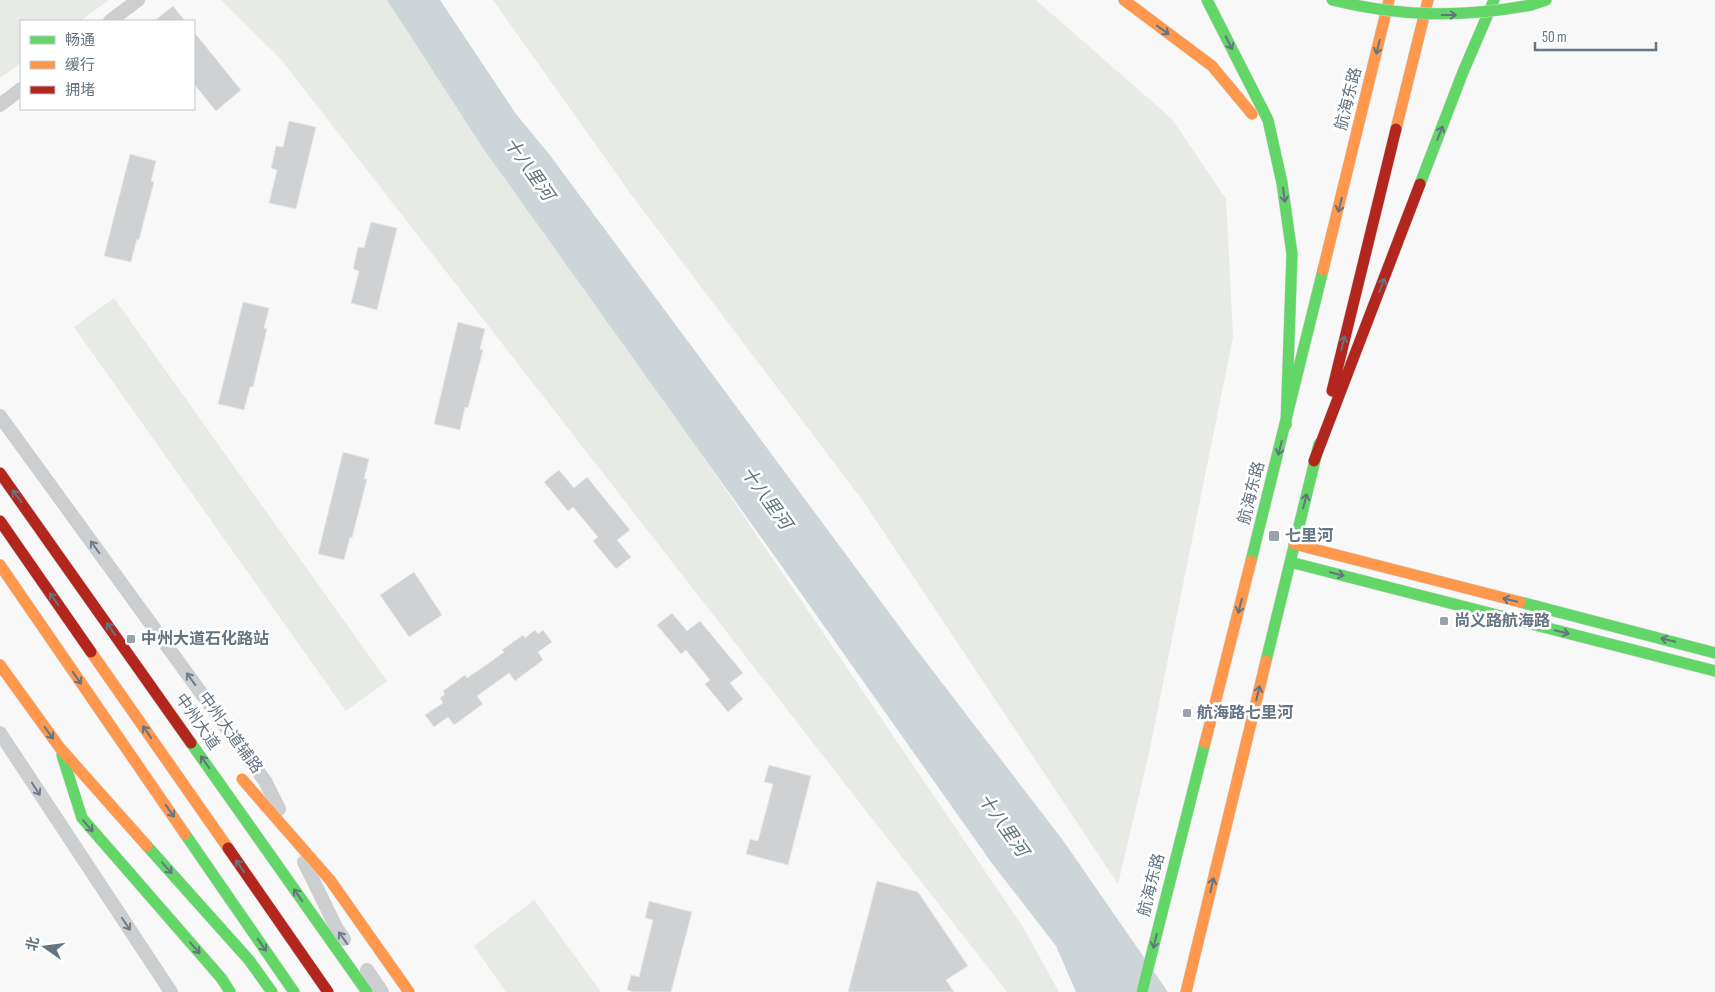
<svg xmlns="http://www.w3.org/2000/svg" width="1715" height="992" viewBox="0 0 1715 992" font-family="'Sofia Sans Condensed','Noto Sans SC',sans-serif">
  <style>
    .green { fill: #e7eae5 }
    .water { fill: #cdd5d8 }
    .building { fill: #cfd1d3; stroke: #e8e8e8 }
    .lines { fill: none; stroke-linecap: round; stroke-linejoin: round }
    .fast-casing { stroke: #d5d6d7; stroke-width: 12 }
    .slow-casing { stroke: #d5d6d7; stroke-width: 12 }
    .jam-casing { stroke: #d5d6d7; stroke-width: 12 }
    .street { stroke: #cdcecf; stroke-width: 14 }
    .fast { stroke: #63d668; stroke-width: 11 }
    .slow { stroke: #ff974d; stroke-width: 11 }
    .jam { stroke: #b3261e; stroke-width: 11 }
    .fast-bridge-casing { stroke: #d4d5d5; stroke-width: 12; stroke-linecap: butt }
    .slow-bridge-casing { stroke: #d4d5d5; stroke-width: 12; stroke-linecap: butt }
    .fast-bridge { stroke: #63d668; stroke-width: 11 }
    .slow-bridge { stroke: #ff974d; stroke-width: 11 }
    .oneway { stroke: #637483 }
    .oneway2 { stroke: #6e7d8b }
    .poi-dot { fill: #97a2ac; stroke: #fff; stroke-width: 2 }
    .labels { text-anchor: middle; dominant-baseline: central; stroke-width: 5; stroke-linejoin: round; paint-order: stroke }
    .street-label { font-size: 16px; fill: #637483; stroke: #fff }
    .poi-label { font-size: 16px; font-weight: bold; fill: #637483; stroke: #fff; text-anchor: start }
    .water-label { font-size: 18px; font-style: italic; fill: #5e747c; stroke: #fff }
  </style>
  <rect width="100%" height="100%" fill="#f8f8f8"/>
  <!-- green -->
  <path class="green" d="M0,0H109L80,21H21V63L0,78Z
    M221,0H393L1023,927L1059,992H1007L279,57Z
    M493,0H1036L1172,119L1226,199L1233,337L1149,753L1118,884L863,501L630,193Z
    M114,298L387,681L346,711L74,327Z
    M534,900L601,992H506L474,946Z"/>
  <!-- water -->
  <path class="water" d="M387,0H440L516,114L549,154L916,649L1062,839L1168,992H1076L1056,946L991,862L788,575L483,148Z"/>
  <!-- building -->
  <path class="building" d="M173,6L185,21H154Z
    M194,32L241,90L216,111L194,84Z
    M289,121L316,127L296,209L269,203L277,170L271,168L276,146L283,147Z
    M130,154L156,161L151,181L154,182L139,240L137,239L131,262L104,256Z
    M371,222L397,228L377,310L351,303L359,271L353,269L358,247L364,248Z
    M243,302L269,308L264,328L267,329L253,387H250L244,410L218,404Z
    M458,322L485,329L480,349L483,350L468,408L465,407L460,430L434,424Z
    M343,452L369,459L364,479H367L352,538L350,537L344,560L318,554Z
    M559,470L574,488L587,477L630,530L617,540L631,557L616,569L593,541L598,537L573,507L568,511L544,482Z
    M414,572L442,615L409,637L380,595Z
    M672,613L687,631L700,621L743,673L730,683L743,699L728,712L705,684L710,680L686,650L681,654L657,625Z
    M535,630L538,634L543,630L552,642L538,652L543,660L515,681L509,673L477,696L483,704L454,725L448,717L434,727L425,715L443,703L440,698L445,694L443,691L465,675L467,678L489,663L504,652L502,650L523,635L525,638Z
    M769,765L811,776L788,865L746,854L750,839L758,841L773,784L764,782Z
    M877,881L918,892L968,966L946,980L954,992H848Z
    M649,901L692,912L671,992H634L627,990L631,975L639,977L653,920L645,918Z"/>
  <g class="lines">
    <!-- fast casing -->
    <g class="fast-casing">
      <path id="fast" d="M1207,0L1268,120L1282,183L1292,254L1286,425
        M1531,5L1546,0
        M1420,184L1463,72L1494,0
        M1251,561L1323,270
        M1290,562L1715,671
        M1520,602L1715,653
        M1266,661L1319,444
        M191,743L367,992
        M62,755L82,818L222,979L230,992
        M185,834L294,992
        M147,846L249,960L272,992
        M1142,992L1205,743"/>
    </g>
    <!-- slow casing -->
    <g class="slow-casing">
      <path id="slow" d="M1124,0L1212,66L1252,114
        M1396,129L1428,0
        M1323,270L1389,0
        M1294,544L1520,602
        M0,565L185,834
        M91,652L228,848
        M0,665L60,748L147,846
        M1205,743L1251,561
        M330,880L409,992
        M1186,992L1266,661"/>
    </g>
    <!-- jam casing -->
    <g class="jam-casing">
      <path id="jam" d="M1332,391L1396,129
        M1314,461L1420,184
        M0,473L191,743
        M0,521L91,652
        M228,848L328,992"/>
    </g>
    <!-- street -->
    <path class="street" d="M110,21L138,0
      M0,105L21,89
      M0,416L265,781L279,809
      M0,733L171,992
      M304,862L337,929L344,939
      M367,970L382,992"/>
    <!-- fast -->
    <use href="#fast" class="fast"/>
    <!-- slow -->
    <use href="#slow" class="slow"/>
    <!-- jam -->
    <use href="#jam" class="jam"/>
    <!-- fast-bridge casing -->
    <g class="fast-bridge-casing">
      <path id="fast-bridge" d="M1332,0C1401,17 1462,18 1531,5"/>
    </g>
    <!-- slow-bridge casing -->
    <g class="slow-bridge-casing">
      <path id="slow-bridge" d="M242,779L330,880"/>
    </g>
    <!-- fast-bridge -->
    <use href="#fast-bridge" class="fast-bridge"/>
    <!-- slow-bridge -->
    <use href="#slow-bridge" class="slow-bridge"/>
  </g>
  <!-- one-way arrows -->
  <defs><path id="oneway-shaft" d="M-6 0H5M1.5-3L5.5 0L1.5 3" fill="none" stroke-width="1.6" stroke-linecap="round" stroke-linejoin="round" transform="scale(1.25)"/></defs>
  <g class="oneway">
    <use href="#oneway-shaft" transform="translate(1449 15)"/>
    <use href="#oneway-shaft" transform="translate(1163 30) rotate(36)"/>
    <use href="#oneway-shaft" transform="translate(1229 43) rotate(63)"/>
    <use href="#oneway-shaft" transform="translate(1378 47) rotate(104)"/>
    <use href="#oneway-shaft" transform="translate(1440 133) rotate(-69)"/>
    <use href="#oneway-shaft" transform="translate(1284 195) rotate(82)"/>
    <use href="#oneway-shaft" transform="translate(1340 205) rotate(104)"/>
    <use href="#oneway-shaft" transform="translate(1382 285) rotate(-69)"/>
    <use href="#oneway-shaft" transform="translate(1343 343) rotate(-76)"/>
    <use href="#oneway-shaft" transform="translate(1280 448) rotate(104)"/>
    <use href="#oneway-shaft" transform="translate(17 496) rotate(-126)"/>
    <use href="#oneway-shaft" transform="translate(1305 501) rotate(-76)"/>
    <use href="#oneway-shaft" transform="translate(1337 574) rotate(14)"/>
    <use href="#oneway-shaft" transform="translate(54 599) rotate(-125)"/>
    <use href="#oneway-shaft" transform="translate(1510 600) rotate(-166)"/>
    <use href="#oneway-shaft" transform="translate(1240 606) rotate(104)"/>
    <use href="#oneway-shaft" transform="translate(111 629) rotate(-125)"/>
    <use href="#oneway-shaft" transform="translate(1562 632) rotate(14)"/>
    <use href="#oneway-shaft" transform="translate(1668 640) rotate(-166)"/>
    <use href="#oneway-shaft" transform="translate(77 678) rotate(55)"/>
    <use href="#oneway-shaft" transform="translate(1258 693) rotate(-76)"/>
    <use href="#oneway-shaft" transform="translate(147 732) rotate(-125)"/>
    <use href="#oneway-shaft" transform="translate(49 733) rotate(54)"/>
    <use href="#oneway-shaft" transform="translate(205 762) rotate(-125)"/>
    <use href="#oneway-shaft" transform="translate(170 811) rotate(55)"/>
    <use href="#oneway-shaft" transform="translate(88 826) rotate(49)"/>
    <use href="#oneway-shaft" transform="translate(240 866) rotate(-125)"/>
    <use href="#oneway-shaft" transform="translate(167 868) rotate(48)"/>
    <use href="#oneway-shaft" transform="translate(1212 885) rotate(-77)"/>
    <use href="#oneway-shaft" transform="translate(298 895) rotate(-125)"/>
    <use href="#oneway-shaft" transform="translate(1155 941) rotate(104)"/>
    <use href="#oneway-shaft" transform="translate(262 945) rotate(55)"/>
    <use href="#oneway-shaft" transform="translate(195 948) rotate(49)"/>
  </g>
  <g class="oneway2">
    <use href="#oneway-shaft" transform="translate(95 547) rotate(-126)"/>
    <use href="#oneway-shaft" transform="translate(191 679) rotate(-126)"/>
    <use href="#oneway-shaft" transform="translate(36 789) rotate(57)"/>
    <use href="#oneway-shaft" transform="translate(126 924) rotate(56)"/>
    <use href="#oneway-shaft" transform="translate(343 938) rotate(-126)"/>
  </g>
  <!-- markers -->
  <g class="poi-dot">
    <rect x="1268" y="530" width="12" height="12" rx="2.5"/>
    <rect x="1439" y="616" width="10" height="10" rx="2.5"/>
    <rect x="126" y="634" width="10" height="10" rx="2.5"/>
    <rect x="1182" y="708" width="10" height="10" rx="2.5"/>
  </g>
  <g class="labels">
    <!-- street labels -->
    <g class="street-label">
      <text transform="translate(1349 99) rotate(-76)">航海东路</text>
      <text transform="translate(1252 493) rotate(-76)">航海东路</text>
      <text transform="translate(197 722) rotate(55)">中州大道</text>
      <text transform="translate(230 733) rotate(54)">中州大道辅路</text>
      <text transform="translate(1152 885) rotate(-76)">航海东路</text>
    </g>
    <!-- poi labels -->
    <g class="poi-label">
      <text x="1285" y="536">七里河</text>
      <text x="1454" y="621">尚义路航海路</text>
      <text x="141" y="639">中州大道石化路站</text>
      <text x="1197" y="713">航海路七里河</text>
    </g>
    <!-- water labels -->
    <g class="water-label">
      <text transform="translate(529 169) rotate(55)">十八里河</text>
      <text transform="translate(766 498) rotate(54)">十八里河</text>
      <text transform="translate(1003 825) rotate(55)">十八里河</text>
    </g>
  </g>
  <!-- legend -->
  <rect x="20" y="20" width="175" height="90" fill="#ffffff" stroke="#c1c7cd"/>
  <rect x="30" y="36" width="25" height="8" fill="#63d668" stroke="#c1c7cd"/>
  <text x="65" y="45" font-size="15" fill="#637483">畅通</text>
  <rect x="30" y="61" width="25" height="8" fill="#ff974d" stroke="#c1c7cd"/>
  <text x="65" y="70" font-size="15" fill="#637483">缓行</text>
  <rect x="30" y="86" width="25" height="8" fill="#b3261e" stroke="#c1c7cd"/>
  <text x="65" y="95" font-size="15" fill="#637483">拥堵</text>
  <!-- north arrow -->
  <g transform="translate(45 947) rotate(284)" stroke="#ffffff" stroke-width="4" paint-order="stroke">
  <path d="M0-4L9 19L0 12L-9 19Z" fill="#637483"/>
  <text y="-8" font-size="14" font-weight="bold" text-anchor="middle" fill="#637483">北</text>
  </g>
  <!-- scale -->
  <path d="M1535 42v8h121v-8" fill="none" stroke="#637483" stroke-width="2.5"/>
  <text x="1542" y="42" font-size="15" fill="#637483" stroke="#ffffff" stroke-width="4" paint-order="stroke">50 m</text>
</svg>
